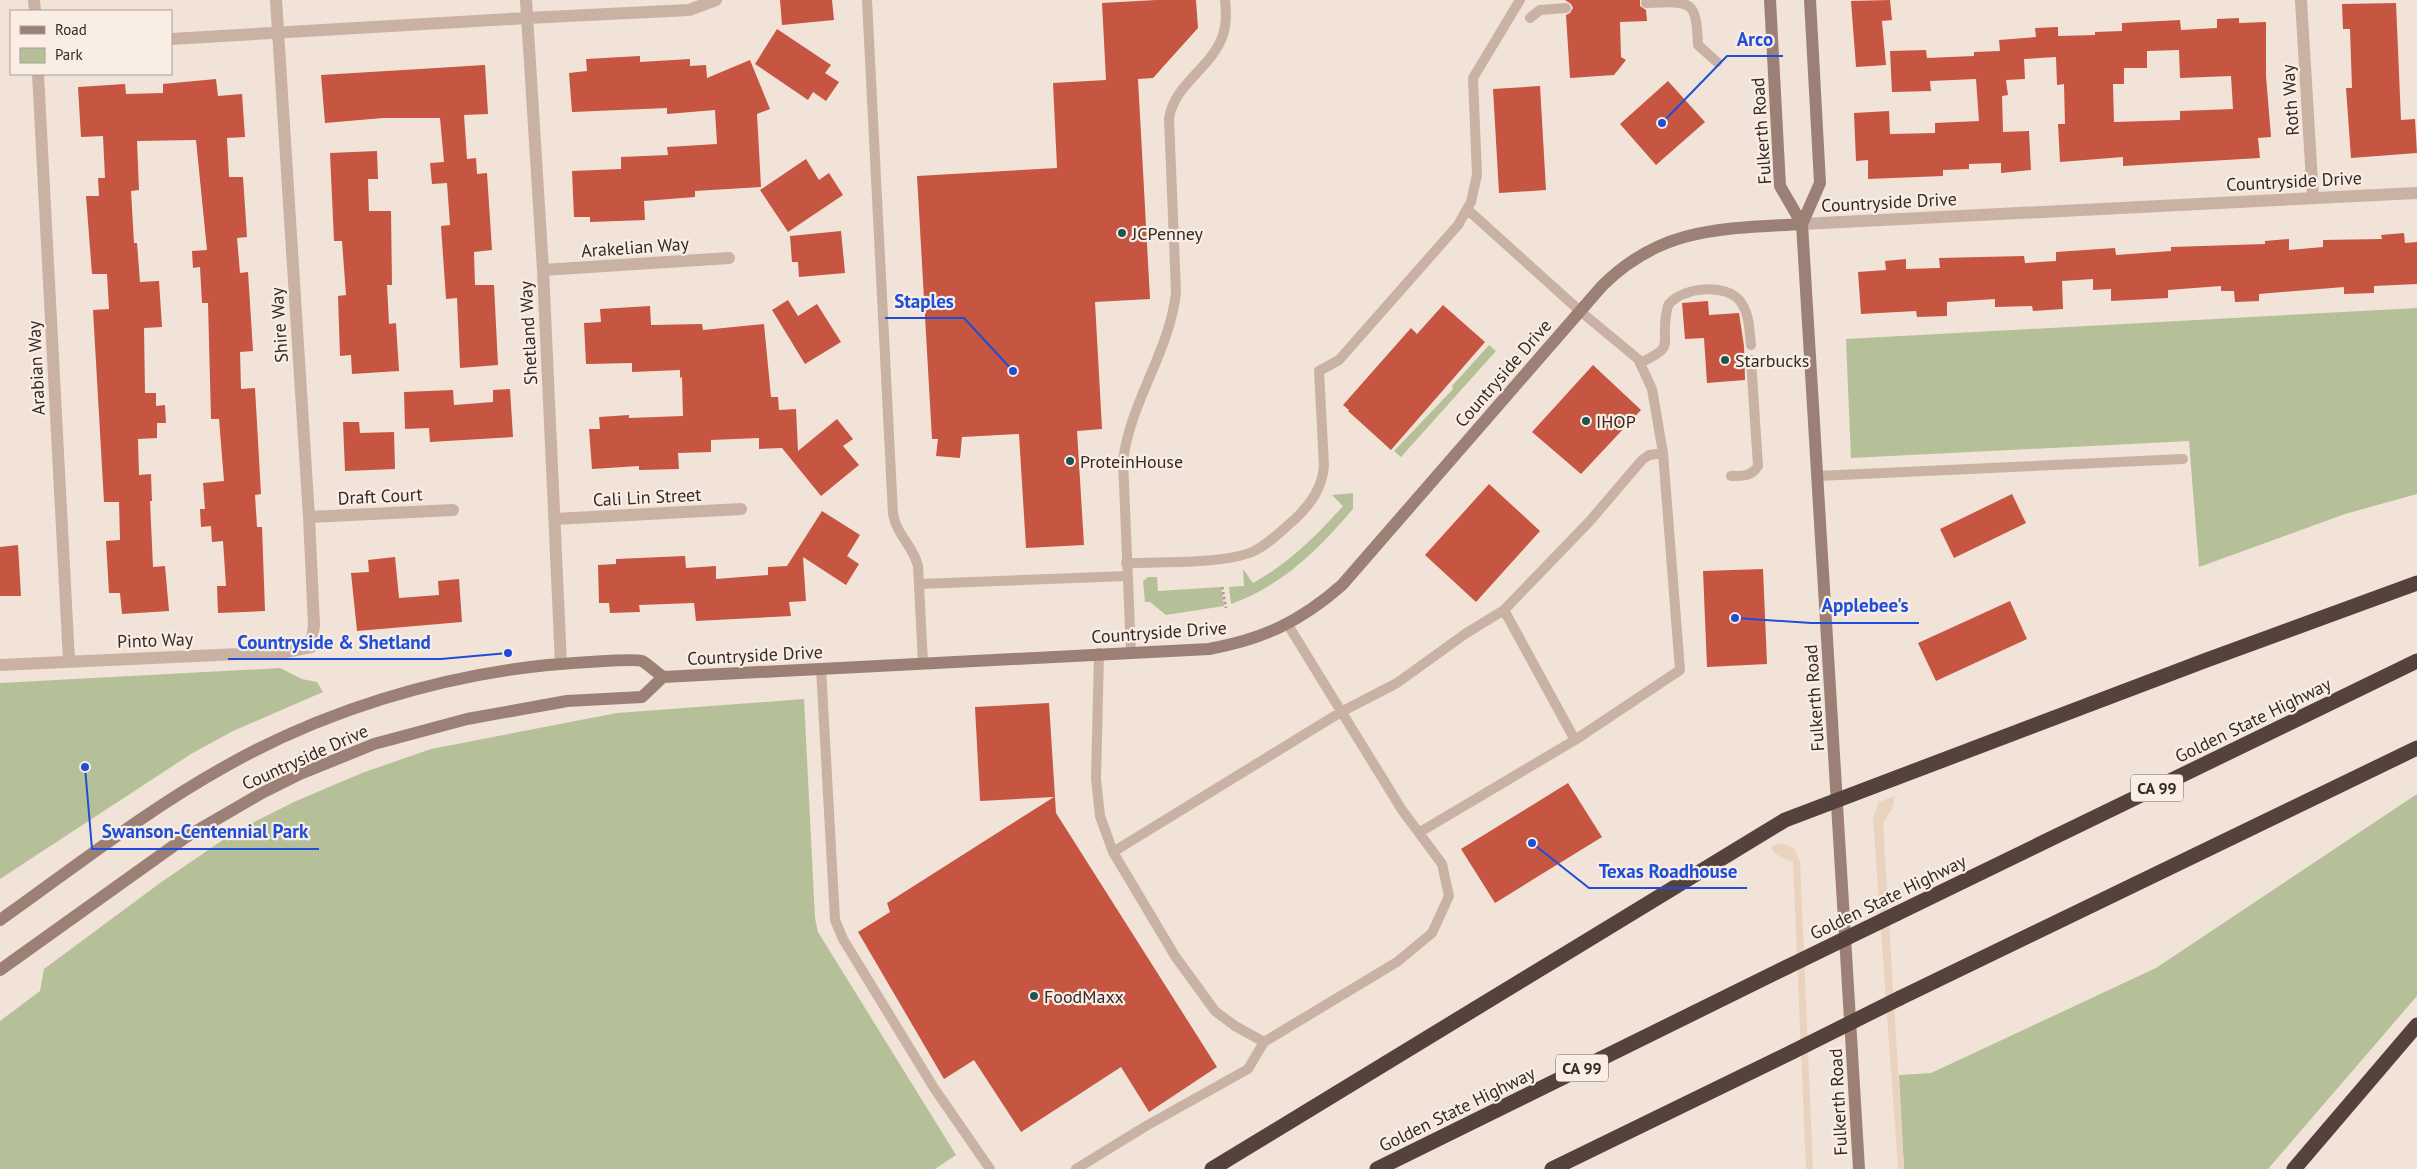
<svg xmlns="http://www.w3.org/2000/svg" width="2417" height="1169" viewBox="0 0 2417 1169" font-family="'PT Sans',sans-serif">
  <style>
    .green { fill: #b6c098 }
    .plaza { fill: #e9d3bf }
    .building { fill: #c65541; fill-rule: evenodd }
    .lines { fill: none; stroke-linecap: round; stroke-linejoin: round }
    .path { stroke: #b59b8e; stroke-width: 3; stroke-dasharray: 2.5 2.5; stroke-linecap: butt }
    .lane { stroke: #c9b2a4; stroke-width: 10 }
    .street { stroke: #c9b2a4; stroke-width: 12 }
    .secondary { stroke: #9c8076; stroke-width: 12 }
    .highway { stroke: #55423d; stroke-width: 15 }
    .highway-bridge { stroke: #55423d; stroke-width: 15 }
    .poi-dot { fill: #1c5554; stroke: #f9ede4; stroke-width: 2 }
    .labels { text-anchor: middle; dominant-baseline: central; stroke-width: 4.5; stroke-linejoin: round; paint-order: stroke }
    .shield { fill: #f9ede4; stroke: #6f645f; stroke-width: 1 }
    .shield-label { font-size: 16px; font-weight: bold; fill: #342926 }
    .street-label { font-size: 18px; fill: #342926; stroke: #f9ede4 }
    .poi-label { font-size: 18px; fill: #342926; stroke: #f9ede4; text-anchor: start }
    .leader { fill: none; stroke: #1d4ed8; stroke-width: 2 }
    .callout-dot { fill: #1d4ed8; stroke: #f9ede4; stroke-width: 2 }
    .callout-label { font-size: 19px; text-anchor: middle; font-weight: bold; fill: #1d4ed8; stroke: #f9ede4; stroke-width: 4.5; stroke-linejoin: round; paint-order: stroke }
  </style>
  <rect width="100%" height="100%" fill="#f1e3d8"/>
  <!-- green -->
  <path class="green" d="M2417,308V494L2345,514L2199,567L2189,441L1851,458L1846,339Z
    M1489,345L1496,351L1401,457L1394,451L1453,389L1452,386Z
    M1353,493V509C1317,551 1283,585 1231,604L1229,587L1244,586L1243,569L1253,583C1289,563 1315,537 1343,506L1332,495Z
    M1148,577H1157L1158,591L1221,587L1224,606L1166,615L1150,602H1145L1143,581Z
    M280,668L302,679L317,682L323,692L233,731L191,754L0,879V683Z
    M804,699L815,918L818,932L956,1155L935,1169H0V1021L40,991L44,969L160,883L236,831L296,801L362,773L431,749L617,713Z
    M2417,794V996L2268,1169H1904L1899,1075L1931,1073L2156,968Z"/>
  <!-- plaza -->
  <path class="plaza" d="M1895,796L1892,808L1883,823L1904,1169H1898L1873,818L1879,802Z
    M1781,843L1794,848L1800,862L1813,1169H1806L1793,862L1775,854L1771,846Z"/>
  <!-- building -->
  <path class="building" d="M780,0H832L834,20L782,25Z
    M1156,0H1196L1198,28L1153,78L1138,79L1150,299L1095,302L1102,429L1077,431L1084,545L1026,548L1019,434L962,437L960,458L936,456L938,439H932L917,176L1057,168L1053,83L1106,80L1102,3Z
    M1565,0H1640V6L1646,10L1647,21L1620,22L1621,57L1626,60L1614,75L1570,78L1566,15L1570,13L1573,8L1571,4Z
    M1890,0L1892,20L1882,21L1886,65L1856,67L1851,1Z
    M2396,3L2401,120L2415,119L2417,153L2351,158L2346,88H2352L2350,29H2343L2342,4Z
    M2239,18V23L2266,22V76L2271,137L2258,138L2260,158L2123,166V157L2060,162L2058,124H2065L2064,84L2057,85L2056,57L2024,59L2025,79L2006,80L2008,95L2002,96L2003,132L2029,131L2031,170L2001,173V163L1969,164V169L1943,170V176L1868,179V160L1856,161L1854,113L1889,111L1890,134L1935,133V123L1979,121L1976,79L1930,81L1931,91L1892,92L1890,51L1926,50L1927,58L1974,56V52L2000,51L1999,40L2036,37L2035,28L2058,27V36L2095,35V32L2122,31V23L2180,20L2181,30L2217,28V19ZM2179,50L2180,78L2231,76L2233,109L2180,111V120L2114,122L2113,84H2124V68H2147V51Z
    M777,29L831,65L825,73L839,82L826,101L813,92L808,100L755,64Z
    M640,56V62L690,59V66L706,65L707,78L750,60L770,109L757,114L761,187L695,191V197L644,201L645,220L590,222V217H574L572,171L621,169V157L668,155L667,147L717,144L715,110L667,114V108L572,112L569,73L587,71L586,59Z
    M485,65L488,114L464,115L467,159L476,158L477,174L487,173L492,250L474,252L475,285H494L498,365L460,368L457,298L446,299L441,226L450,225L447,183L432,184L430,163L444,162L440,118H383L325,123L321,75Z
    M216,79L218,96L242,94L245,137L227,138L229,177H243L247,237L237,238L240,273L248,272L253,351L240,352L241,389L255,388L261,494L255,495L257,527H262L265,611L218,613L217,586H226L223,541L212,542L211,526L201,527L200,509H205L203,483L224,481L219,419H211L208,303H202L200,267L193,268L192,251L207,250L196,140H193L137,141L139,190L131,191L134,243H137L140,282L159,281L162,327L144,328L145,393H156V406L165,405L166,423H157V438L138,439L139,475L151,474L152,501H150L153,567L165,566L169,611L122,614L120,593H109L106,541L120,540L119,502H104L93,310L109,309L107,274H92L86,196H99L98,178H105L103,136L81,137L78,87L125,84L126,94L163,93V84Z
    M1668,81L1705,122L1656,165L1620,124Z
    M1540,86L1546,190L1499,193L1493,89Z
    M377,151L378,179H368L369,211H391L392,285H387L389,324L396,323L399,371L352,374L351,355L340,356L338,296L346,295L342,241H334L330,153Z
    M806,159L819,180L829,173L843,195L788,232L760,190Z
    M841,231L845,273L799,277L798,262H792L790,236Z
    M2404,233L2405,243L2417,242V284L2374,286V293L2344,294V287L2259,294V301L2235,302L2234,291H2221V286L2168,290V298L2111,301V289L2093,290V279L2062,281L2063,309L2033,311L2032,306L1995,307V299L1947,302V316L1917,317L1916,311L1861,314L1858,272L1886,270L1885,261L1906,259V269L1940,268L1939,258L2024,256L2025,263L2056,261V252L2115,248L2116,255L2171,251V247L2265,244V241L2289,239V250L2323,247V240L2382,239L2381,235Z
    M788,300L798,316L817,304L841,342L805,364L772,310Z
    M1708,301L1709,315L1739,313L1744,346L1745,380L1707,383L1704,338L1685,339L1682,303Z
    M1443,305L1485,342L1391,450L1348,411L1349,410L1343,405L1411,328L1417,334Z
    M650,306L651,325L702,324L703,330L764,324L771,397H778L779,410L796,409L798,451L837,419L853,439L843,446L859,465L821,496L782,448L759,449V438L711,440V452L678,453L679,469L639,470V466L592,469L589,429H600L599,417L629,415V418L683,416L682,377L680,378V370L632,372V363L586,364L584,323L601,322L600,309Z
    M1593,365L1641,410L1581,474L1532,432Z
    M510,389L513,437L430,442L429,428L405,429L404,392L453,390L454,405L493,402V390Z
    M343,422H359L360,433L394,432L395,469L345,471Z
    M1489,484L1540,531L1476,602L1425,555Z
    M2012,494L2026,523L1954,558L1940,529Z
    M822,511L860,535L847,556L859,564L846,585L803,557L806,601L789,602L791,616L696,621L694,603L639,605L640,612L610,613L609,603H599L598,565L616,564V559L685,556L686,568L716,566V579L768,575V567L787,566Z
    M18,545L21,596H0V547Z
    M395,557L399,598L439,595L438,581L459,579L462,622L357,631L351,573L369,572L368,560Z
    M1763,569L1767,664L1707,667L1703,571Z
    M2010,601L2027,639L1936,681L1918,643Z
    M1049,703L1056,813L1217,1067L1149,1112L1121,1067L1021,1132L974,1060L944,1079L858,932L890,912L887,903L1054,797L980,801L975,707Z
    M1568,783L1602,837L1495,903L1461,849Z"/>
  <g class="lines">
    <!-- path -->
    <path class="path" d="M1222,587L1226,608"/>
    <!-- lane -->
    <path class="lane" d="M867,0L893,514C897,536 913,545 918,566L923,663
      M1646,3C1693,1 1696,0 1698,45L1717,62
      M1530,18L1540,10L1566,8
      M1640,363C1676,346 1661,347 1666,315C1667,311 1667,307 1669,304C1683,287 1726,283 1740,301C1750,314 1749,330 1751,345
      M1731,476C1742,476 1751,477 1758,466L1751,360
      M1818,476L2183,459
      M1126,563C1159,562 1223,564 1252,552C1268,545 1282,530 1295,519C1311,504 1322,488 1324,466L1319,371L1339,360L1458,225L1471,202L1477,175L1473,78L1520,0
      M920,584L1127,576
      M1504,610L1575,740
      M1099,653L1096,779L1100,816L1113,852L1175,956L1215,1011L1235,1026L1264,1042L1397,962L1432,933L1449,896L1442,864L1402,810L1288,625
      M1131,653L1123,461C1130,402 1170,351 1176,292L1169,118C1175,83 1212,68 1223,35C1227,23 1226,12 1225,0
      M821,668L835,920L843,939L934,1088L990,1169
      M1420,832L1575,740L1680,670L1663,453L1652,389L1638,359L1580,311L1468,210
      M1113,852L1341,712L1397,683L1465,634L1504,610L1589,522L1642,460L1649,455L1663,453
      M1076,1169L1146,1126L1248,1069L1264,1042"/>
    <!-- street -->
    <path class="street" d="M34,0L35,11
      M526,0L543,270L561,664
      M2301,0L2313,198
      M171,39L527,18L689,10L716,0
      M38,74L69,661
      M1802,224L2417,193
      M543,270L729,258
      M309,517L453,510
      M555,519L741,509
      M0,665L286,652L311,647L314,625L309,517L276,0"/>
    <!-- secondary -->
    <path class="secondary" d="M1770,0L1780,186L1802,224L1859,1169
      M1802,224L1820,183L1810,0
      M0,920C75,867 148,809 228,765C324,711 438,676 548,665C560,664 635,658 642,661C649,665 656,672 663,677L1209,649C1263,639 1300,622 1342,585L1602,286C1662,226 1723,229 1802,224
      M0,970L186,837L260,794L300,774L374,744L467,719L567,701L642,697L663,677"/>
    <!-- highway -->
    <path class="highway" d="M1896,914L2417,661
      M1900,998L2417,748
      M1212,1169L1785,820L2204,661L2417,583
      M1377,1169L1787,967
      M1552,1169L1792,1052
      M2294,1169L2417,1025"/>
    <!-- highway-bridge -->
    <path class="highway-bridge" d="M1787,967L1896,914
      M1792,1052L1900,998"/>
  </g>
  <!-- markers -->
  <g class="poi-dot">
    <circle cx="1122" cy="233" r="5"/>
    <circle cx="1725" cy="360" r="5"/>
    <circle cx="1586" cy="421" r="5"/>
    <circle cx="1070" cy="461" r="5"/>
    <circle cx="1034" cy="996" r="5"/>
  </g>
  <g class="labels">
    <!-- shield labels -->
    <g class="shield">
      <rect x="2131" y="774.5" width="52" height="27" rx="4"/>
      <rect x="1556" y="1054.5" width="52" height="27" rx="4"/>
    </g>
    <g class="shield-label">
      <text x="2157" y="788">CA 99</text>
      <text x="1582" y="1068">CA 99</text>
    </g>
    <!-- street labels -->
    <g class="street-label">
      <text transform="translate(2290 100) rotate(-94)">Roth Way</text>
      <text transform="translate(1761 131) rotate(-94)">Fulkerth Road</text>
      <text transform="translate(2294 181) rotate(-3)">Countryside Drive</text>
      <text transform="translate(1889 202) rotate(-3)">Countryside Drive</text>
      <text transform="translate(635 247) rotate(-4)">Arakelian Way</text>
      <text transform="translate(279 325) rotate(-94)">Shire Way</text>
      <text transform="translate(528 333) rotate(-93)">Shetland Way</text>
      <text transform="translate(36 368) rotate(-93)">Arabian Way</text>
      <text transform="translate(1503 373) rotate(-49)">Countryside Drive</text>
      <text transform="translate(380 496) rotate(-3)">Draft Court</text>
      <text transform="translate(647 497) rotate(-3)">Cali Lin Street</text>
      <text transform="translate(1159 632) rotate(-4)">Countryside Drive</text>
      <text transform="translate(155 640) rotate(-2)">Pinto Way</text>
      <text transform="translate(755 655) rotate(-3)">Countryside Drive</text>
      <text transform="translate(1814 698) rotate(-94)">Fulkerth Road</text>
      <text transform="translate(2253 720) rotate(-26)">Golden State Highway</text>
      <text transform="translate(305 757) rotate(-24)">Countryside Drive</text>
      <text transform="translate(1888 897) rotate(-26)">Golden State Highway</text>
      <text transform="translate(1838 1102) rotate(-93)">Fulkerth Road</text>
      <text transform="translate(1457 1109) rotate(-26)">Golden State Highway</text>
    </g>
    <!-- poi labels -->
    <g class="poi-label">
      <text x="1132" y="233">JCPenney</text>
      <text x="1735" y="360">Starbucks</text>
      <text x="1596" y="421">IHOP</text>
      <text x="1080" y="461">ProteinHouse</text>
      <text x="1044" y="996">FoodMaxx</text>
    </g>
  </g>
  <!-- callouts -->
  <path class="leader" d="M1662 123L1727 56H1783M1013 371L964 318H885M1735 618L1811 623H1919M508 653L441 659H228M85 767L92 849H319M1532 843L1589 888H1747"/>
  <g class="callout-dot">
    <circle cx="1662" cy="123" r="5"/>
    <circle cx="1013" cy="371" r="5"/>
    <circle cx="1735" cy="618" r="5"/>
    <circle cx="508" cy="653" r="5"/>
    <circle cx="85" cy="767" r="5"/>
    <circle cx="1532" cy="843" r="5"/>
  </g>
  <g class="callout-label">
    <text x="1755" y="46">Arco</text>
    <text x="924" y="308">Staples</text>
    <text x="1865" y="612">Applebee's</text>
    <text x="334" y="649">Countryside &amp; Shetland</text>
    <text x="205" y="838">Swanson-Centennial Park</text>
    <text x="1668" y="878">Texas Roadhouse</text>
  </g>
  <!-- legend -->
  <rect x="10" y="10" width="162" height="65" fill="#f9ede4" stroke="#aa9f98"/>
  <rect x="20" y="26" width="25" height="8" fill="#9c8076" stroke="#aa9f98"/>
  <text x="55" y="35" font-size="15" fill="#342926">Road</text>
  <rect x="20" y="48" width="25" height="15" fill="#b6c098" stroke="#aa9f98"/>
  <text x="55" y="60" font-size="15" fill="#342926">Park</text>
</svg>
